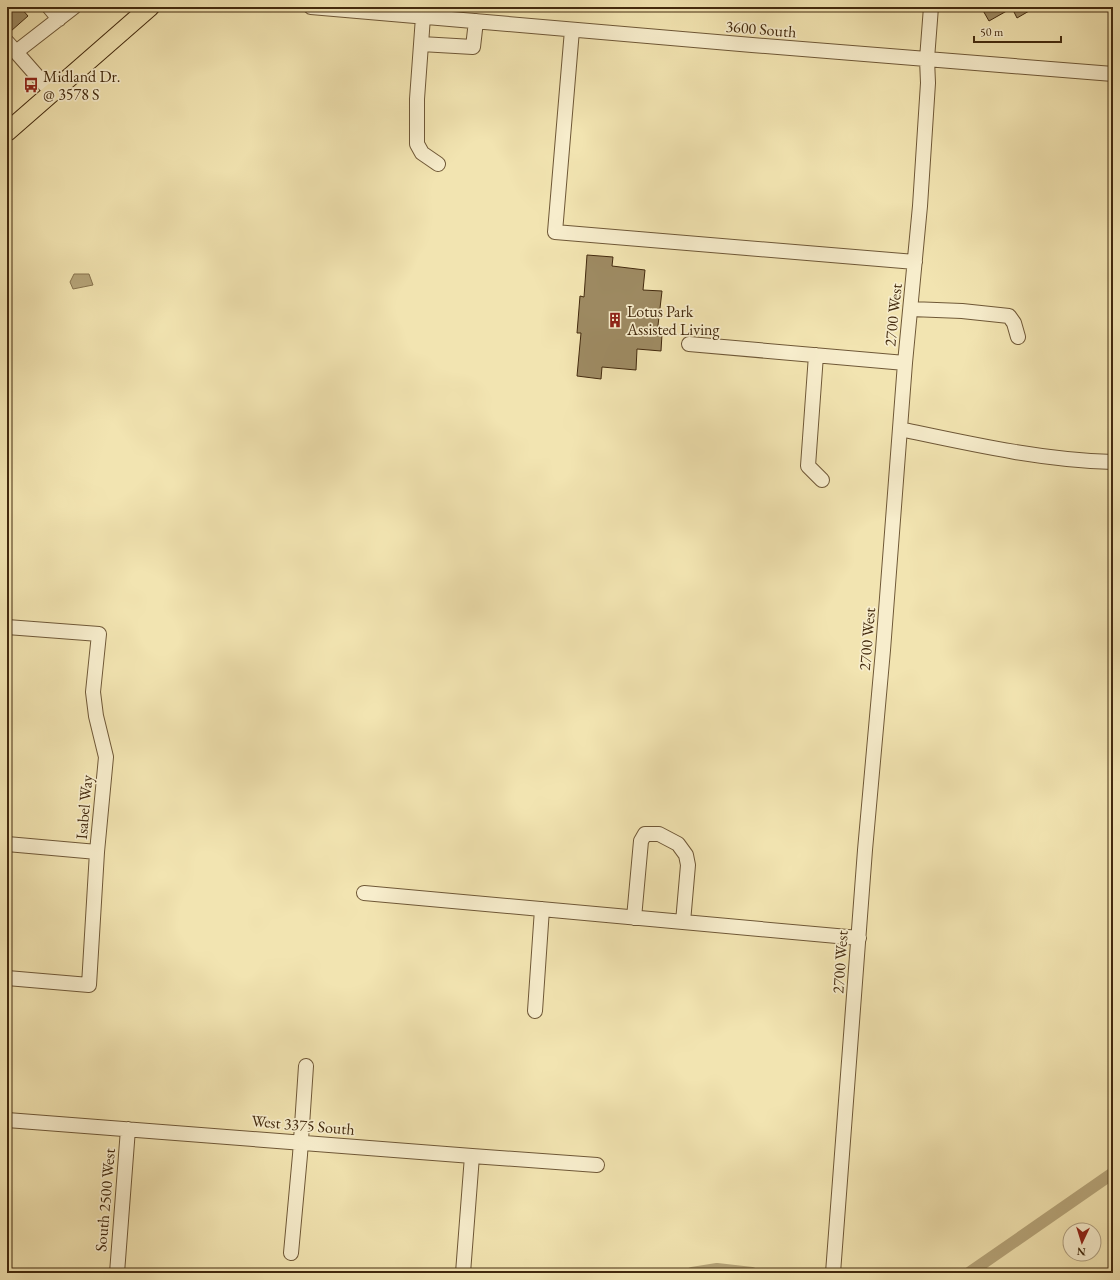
<svg xmlns="http://www.w3.org/2000/svg" width="1120" height="1280" viewBox="0 0 1120 1280" font-family="'EB Garamond',serif">
  <style>
    .water { fill: #b6a57a; stroke: #88744f }
    .lines { fill: none; stroke-linecap: round; stroke-linejoin: round }
    .canal { stroke: #b6a57a; stroke-width: 12 }
    .building { fill: #9e8b63; stroke: #432a0e }
    .minor-casing { stroke: #6f5837; stroke-width: 16 }
    .major-casing { stroke: #432a0e; stroke-width: 20 }
    .minor { stroke: #f7edcc; stroke-width: 14 }
    .major { stroke: #f2e4b1; stroke-width: 18 }
    .labels { text-anchor: middle; dominant-baseline: central; stroke-width: 3.5; stroke-linejoin: round; paint-order: stroke }
    .street-label { font-size: 16px; fill: #432a0e; stroke: #f7edcc }
    .poi-label { font-size: 16px; fill: #432a0e; stroke: #f7edcc; text-anchor: start }
  </style>
  <rect width="100%" height="100%" fill="#f2e4b1"/>
  <filter id="stains"><feTurbulence type="fractalNoise" baseFrequency=".005" numOctaves="4"/><feColorMatrix values="0 0 0 0 .2 0 0 0 0 .09 0 0 0 0 .02 0 0 0 .5 -.17"/></filter>
  <radialGradient id="worn" r=".72"><stop offset=".6" stop-color="#630" stop-opacity="0"/><stop offset="1" stop-color="#630" stop-opacity=".3"/></radialGradient>
  <!-- water -->
  <path class="water" d="M74,274H89L93,285L73,289L70,282Z"/>
  <g class="lines">
    <!-- canal -->
    <path class="canal" d="M692,1273L717,1269L752,1273
      M969,1273L1113,1173"/>
  </g>
  <!-- building -->
  <path class="building" d="M7,7H20L28,16L11,31L7,26Z
    M981,7H1036L1017,18L1012,8L989,21Z
    M587,255L613,257L612,266L645,270L643,290L662,291L657,334H662L661,351L637,349L636,370L602,367L601,379L577,376L581,333H577L580,296L584,297Z"/>
  <g class="lines">
    <!-- minor casing -->
    <g class="minor-casing">
      <path id="minor" d="M49,7L59,19
        M311,7L752,45L1113,74
        M423,17L417,99V144L422,153L438,164
        M572,30L555,232L915,262
        M7,42L16,52L74,7
        M421,44L473,47L476,21
        M16,52L52,93
        M911,309L962,311L1009,316L1014,323L1018,337
        M689,344L905,363
        M816,355L808,466L822,480
        M900,429C971,444 1041,460 1113,462
        M7,627L99,634L93,692L96,716L106,757L97,852L89,985L7,978
        M7,844L97,852
        M364,893L859,938
        M634,918L641,841L645,834H659L678,844L686,855L688,865L683,922
        M535,1011L542,909
        M7,1120L472,1156L597,1165
        M291,1253L300,1155L306,1066
        M117,1273L128,1129
        M463,1273L472,1156
        M833,1273L865,850L883,650L905,363L920,206L928,83L927,59L931,7"/>
    </g>
    <!-- major casing -->
    <g class="major-casing">
      <path id="major" d="M7,132L150,7"/>
    </g>
    <!-- minor -->
    <use href="#minor" class="minor"/>
    <!-- major -->
    <use href="#major" class="major"/>
  </g>
  <!-- icons -->
  <defs>
    <g id="bus-bare" transform="scale(1.2)"><path d="M-5-6H5V4H4V6H2V4H-2V6H-4V4H-5ZM-3.5-4V0h7V-4ZM-3.5 1.2v1.5H-2V1.2ZM2 1.2v1.5H3.5V1.2Z" fill="#8f2418" stroke="#f7edcc" stroke-width="2.5" paint-order="stroke"/></g>
    <g id="building-bare" transform="scale(1.2)"><path d="M-4-6H4V6H1V3H-1V6H-4ZM-2.5-4.3h1.7v1.8h-1.7ZM.8-4.3h1.7v1.8H.8ZM-2.5-1h1.7V.8h-1.7ZM.8-1h1.7V.8H.8Z" fill="#8f2418" stroke="#f7edcc" stroke-width="2.5" paint-order="stroke"/></g>
  </defs>
  <g fill-rule="evenodd">
    <use href="#bus-bare" x="31" y="85"/>
    <use href="#building-bare" x="615" y="320"/>
  </g>
  <g class="labels">
    <!-- street labels -->
    <g class="street-label">
      <text transform="translate(761 29) rotate(5)">3600 South</text>
      <text transform="translate(893 315) rotate(-84)">2700 West</text>
      <text transform="translate(867 639) rotate(-85)">2700 West</text>
      <text transform="translate(84 807) rotate(-85)">Isabel Way</text>
      <text transform="translate(840 962) rotate(-86)">2700 West</text>
      <text transform="translate(303 1125) rotate(5)">West 3375 South</text>
      <text transform="translate(105 1200) rotate(-85)">South 2500 West</text>
    </g>
    <!-- poi labels -->
    <g class="poi-label">
      <text x="43" y="76">Midland Dr.<tspan x="43" dy="18">@ 3578 S</tspan></text>
      <text x="627" y="311">Lotus Park<tspan x="627" dy="18">Assisted Living</tspan></text>
    </g>
  </g>
  <!-- margin -->
  <rect width="1120" height="1280" fill="none" stroke="#f2e4b1" stroke-width="24"/>
  <rect x="8" y="8" width="1104" height="1264" fill="none" stroke="#432a0e" stroke-width="2"/>
  <rect x="12" y="12" width="1096" height="1256" fill="none" stroke="#432a0e"/>
  <!-- north arrow -->
  <g transform="translate(1082 1242) rotate(184)"><circle r="19" fill="#f7edcc" stroke="#af9f80"/>
  <path d="M0-3L7 15L0 10L-7 15Z" fill="#8f2418"/>
  <text y="-6" font-size="11" font-weight="bold" text-anchor="middle" fill="#432a0e">N</text>
  </g>
  <!-- scale -->
  <path d="M974 36v6h87v-6" fill="none" stroke="#432a0e" stroke-width="2"/>
  <text x="980" y="36" font-size="12" fill="#432a0e" stroke="#f7edcc" stroke-width="3" paint-order="stroke">50 m</text>
  <rect width="100%" height="100%" filter="url(#stains)"/>
  <rect width="100%" height="100%" fill="url(#worn)"/>
</svg>
